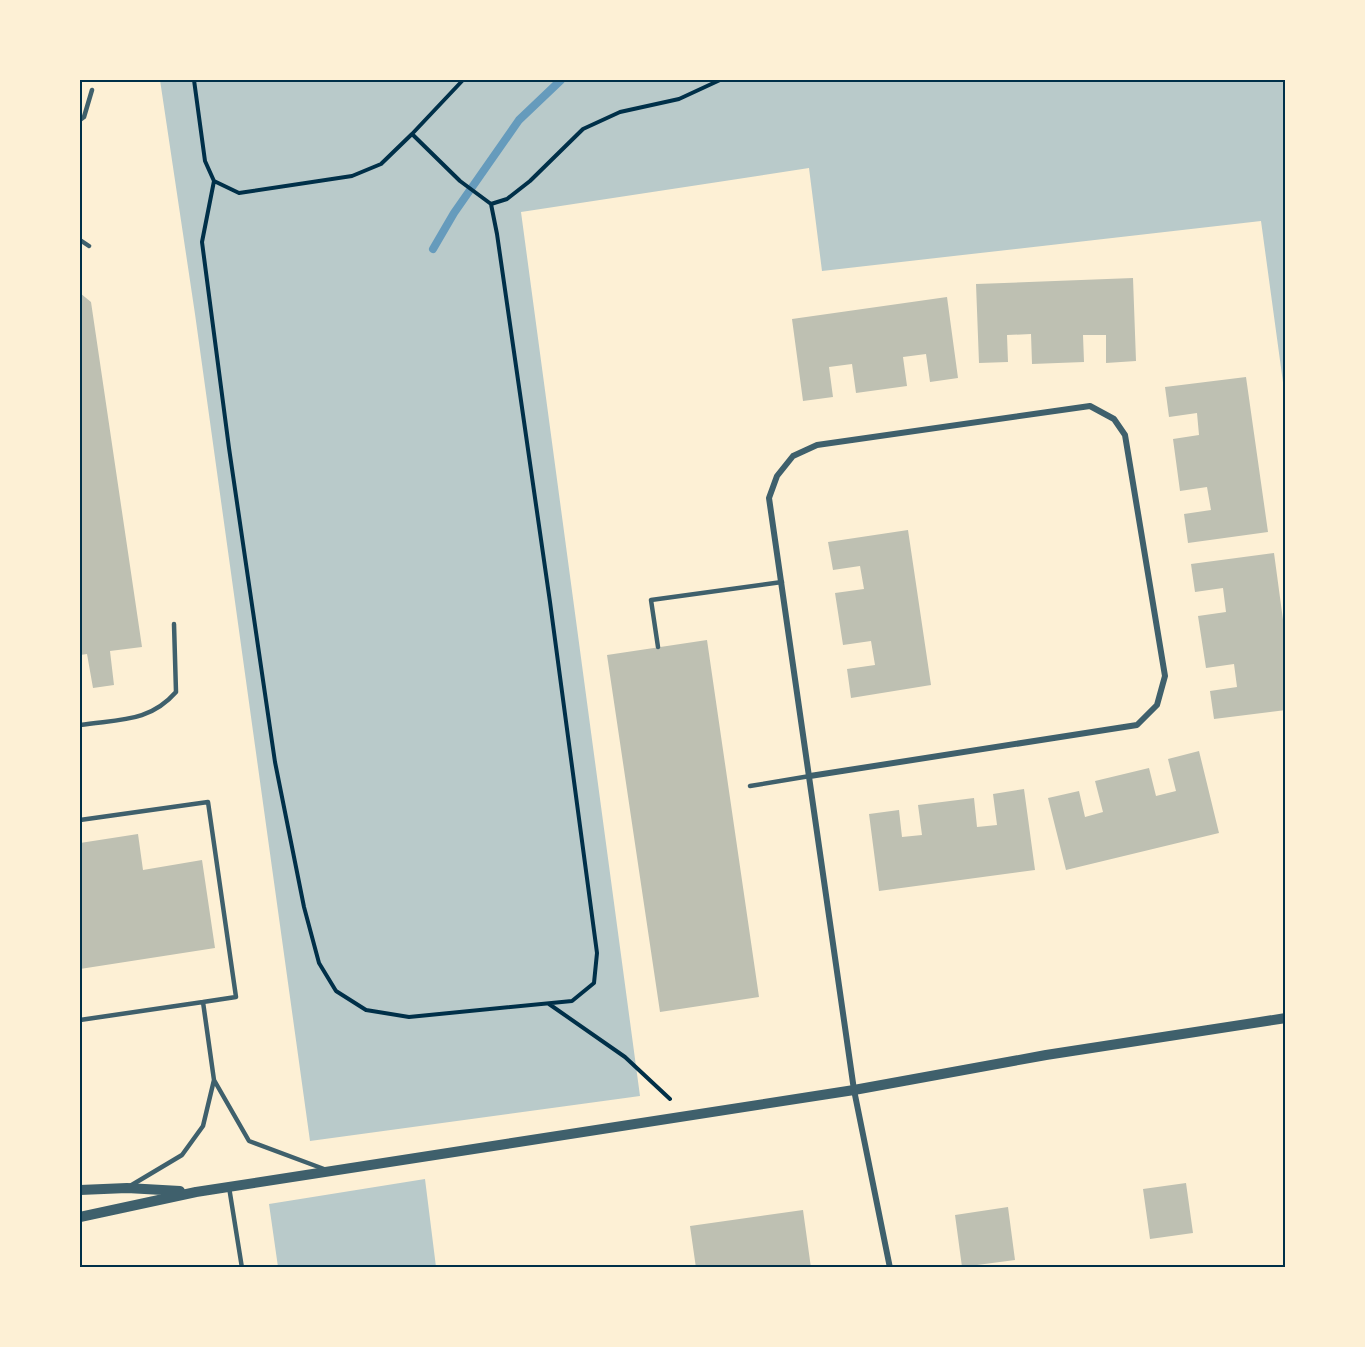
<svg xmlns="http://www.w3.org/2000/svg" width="1365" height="1347" viewBox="0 0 1365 1347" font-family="Raleway,sans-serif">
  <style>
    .green { fill: #b9caca }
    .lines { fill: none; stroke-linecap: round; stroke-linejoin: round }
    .stream { stroke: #669bbc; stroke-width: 8 }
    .building { fill: #bec0b2 }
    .path { stroke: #003049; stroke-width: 4 }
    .service { stroke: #3f606c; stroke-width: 4.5 }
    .minor { stroke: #3f606c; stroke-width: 6 }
    .tertiary { stroke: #3f606c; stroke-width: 10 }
    .neatline { fill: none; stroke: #003049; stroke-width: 2 }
  </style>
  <rect width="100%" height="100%" fill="#fdf0d5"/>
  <!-- green -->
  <path class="green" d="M160,80H1285V397L1261,221L822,271L809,168L521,212L640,1096L310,1141L195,314Z
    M425,1179L436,1267H278L269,1204Z"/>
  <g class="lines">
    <!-- stream -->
    <path class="stream" d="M433,249L454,213L519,120L561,80"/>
  </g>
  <!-- building -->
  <path class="building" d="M1133,278L1136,361L1106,363V335H1083L1084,362L1032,364L1031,334L1007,335L1008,362L979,363L976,284Z
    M80,293L91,302L142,647L110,651L114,685L93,688L87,654L80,655Z
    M947,297L958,378L930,382L926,354L903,357L907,386L856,393L852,364L829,367L833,397L803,401L792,319Z
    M1246,377L1268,532L1188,543L1184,514L1211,510L1207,487L1180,491L1173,439L1199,435L1197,413L1169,417L1165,387Z
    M908,530L931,685L851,698L847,669L875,665L871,641L843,645L835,593L864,589L860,566L833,570L828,542Z
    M1274,553L1286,642V710L1214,719L1210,691L1237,687L1234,664L1206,668L1198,616L1226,612L1223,588L1195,592L1191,564Z
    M707,640L759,997L660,1012L607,655Z
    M1199,751L1219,833L1066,870L1048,798L1079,791L1085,817L1103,812L1095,781L1149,768L1156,796L1176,791L1168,759Z
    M1024,789L1035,870L879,891L869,814L899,810L902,837L922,835L918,805L974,798L977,827L997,825L993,794Z
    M138,834L143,870L202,860L215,948L80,969V843Z
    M1186,1183L1193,1233L1150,1239L1143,1189Z
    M1008,1207L1015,1260L962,1267L955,1215Z
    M803,1210L811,1268H696L690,1226Z"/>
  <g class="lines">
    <!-- path -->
    <path class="path" d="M194,80L205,161L214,181L239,193L352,176L381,164L412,134L463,80
      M214,181L202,242L229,448L275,762L304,907L319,963L336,991L366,1010L409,1017L572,1001L594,983L597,953L550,602L497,234L491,204L460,181L412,134
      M491,204L507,199L530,181L583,129L620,112L679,99L720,80
      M549,1004L625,1057L670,1099"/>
    <!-- service -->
    <path class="service" d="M80,120L84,117L92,90
      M80,240L89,246
      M658,647L651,600L782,582
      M80,725C118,719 149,723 176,692L174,624
      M750,786L810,776
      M80,820L208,802L236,997L203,1002
      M80,1020L203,1002L214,1080L249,1141L324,1169
      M130,1186L182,1155L203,1126L214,1080
      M229,1187L242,1268"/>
    <!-- minor -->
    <path class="minor" d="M810,776L1137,725L1157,705L1165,676L1125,435L1114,419L1090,406L817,445L793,456L777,476L769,498L854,1090L890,1268"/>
    <!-- tertiary -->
    <path class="tertiary" d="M80,1190L127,1188L180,1191
      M80,1217L196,1192L854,1090L1046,1055L1286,1018"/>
  </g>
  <!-- border -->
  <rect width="1365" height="1347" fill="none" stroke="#fdf0d5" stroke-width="162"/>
  <rect x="81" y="81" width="1203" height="1185" class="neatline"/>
</svg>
